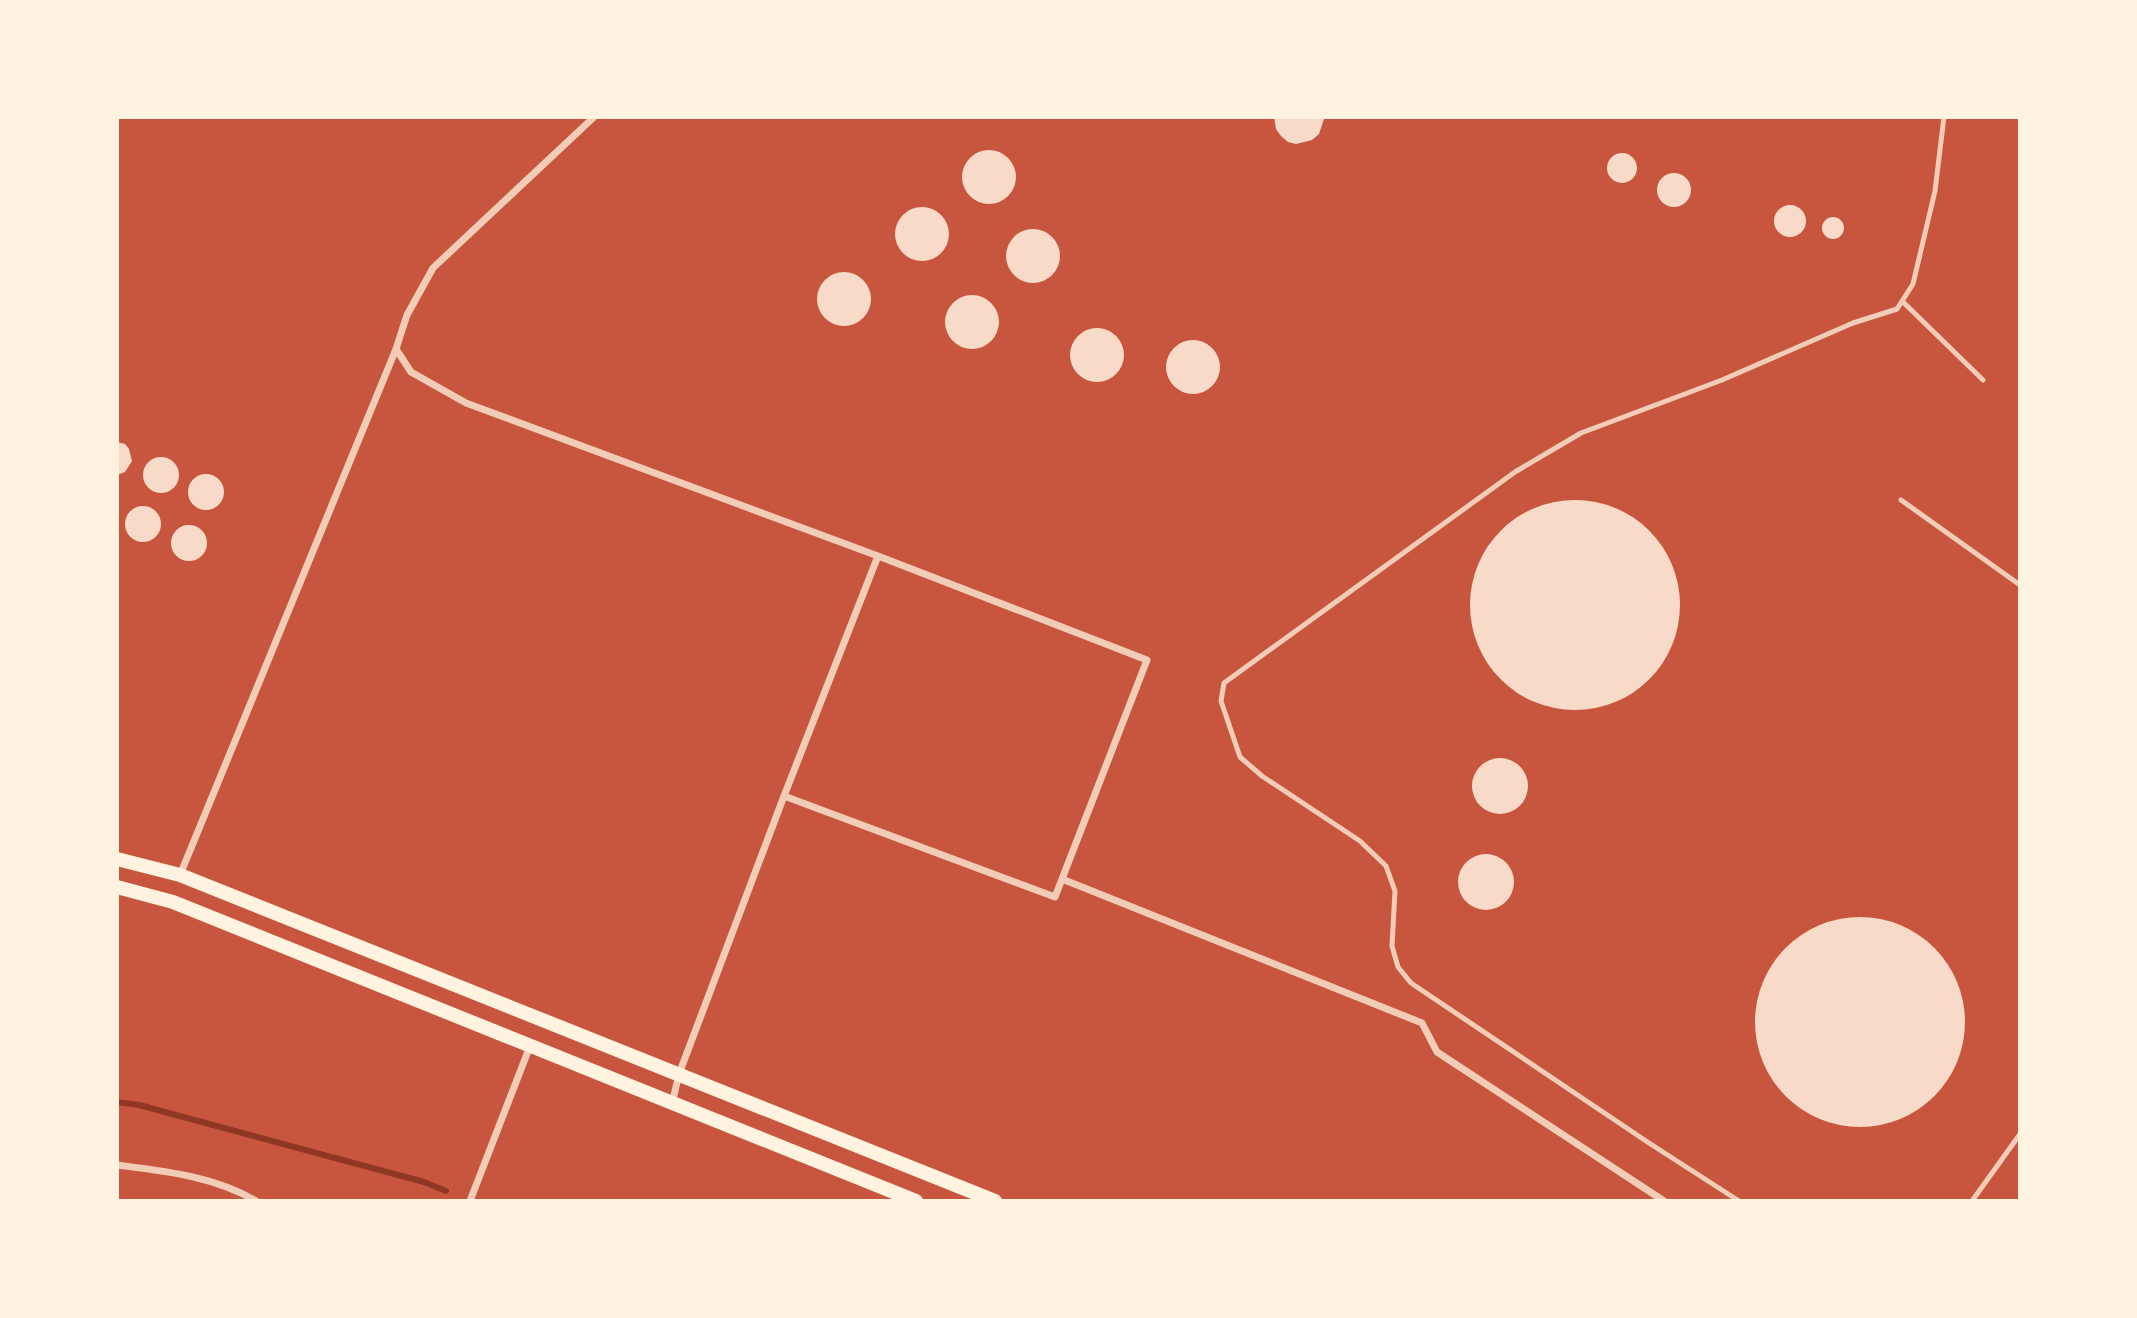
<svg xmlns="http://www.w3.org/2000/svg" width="2137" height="1318" viewBox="0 0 2137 1318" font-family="'Exo 2',sans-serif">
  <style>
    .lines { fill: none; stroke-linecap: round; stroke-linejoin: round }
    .stream { stroke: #8f3625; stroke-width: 6 }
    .building { fill: #f7dbc8 }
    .service { stroke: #f1ccb7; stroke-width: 5 }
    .minor { stroke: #f1ccb7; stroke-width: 7 }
    .secondary { stroke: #fff3e0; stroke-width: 14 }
  </style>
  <rect width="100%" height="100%" fill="#c8553d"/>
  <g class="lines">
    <!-- stream -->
    <path class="stream" d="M117,1102L139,1105L424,1182L446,1191"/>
  </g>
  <!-- building -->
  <path class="building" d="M1274,117H1323L1324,119L1319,134L1312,140L1296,144L1288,142L1281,136L1276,129Z
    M962 177a27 27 0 1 1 54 0a27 27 0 1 1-54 0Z
    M1607 168a15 15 0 1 1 30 0a15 15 0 1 1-30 0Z
    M1657 190a17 17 0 1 1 34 0a17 17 0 1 1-34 0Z
    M1774 221a16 16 0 1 1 32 0a16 16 0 1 1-32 0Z
    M895 234a27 27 0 1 1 54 0a27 27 0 1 1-54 0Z
    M1822 228a11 11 0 1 1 22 0a11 11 0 1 1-22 0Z
    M1006 256a27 27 0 1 1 54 0a27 27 0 1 1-54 0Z
    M817 299a27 27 0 1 1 54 0a27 27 0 1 1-54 0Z
    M945 322a27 27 0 1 1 54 0a27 27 0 1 1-54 0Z
    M1070 355a27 27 0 1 1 54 0a27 27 0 1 1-54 0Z
    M1166 367a27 27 0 1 1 54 0a27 27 0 1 1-54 0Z
    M117,442L125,444L129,449L132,461L125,472L117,475Z
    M143 475a18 18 0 1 1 36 0a18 18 0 1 1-36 0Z
    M188 492a18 18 0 1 1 36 0a18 18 0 1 1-36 0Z
    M1470 605a105 105 0 1 1 210 0a105 105 0 1 1-210 0Z
    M125 524a18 18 0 1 1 36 0a18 18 0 1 1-36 0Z
    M171 543a18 18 0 1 1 36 0a18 18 0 1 1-36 0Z
    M1472 786a28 28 0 1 1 56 0a28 28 0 1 1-56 0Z
    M1458 882a28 28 0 1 1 56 0a28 28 0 1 1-56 0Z
    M1755 1022a105 105 0 1 1 210 0a105 105 0 1 1-210 0Z"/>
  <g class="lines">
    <!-- service -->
    <path class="service" d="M1902,301L1983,380
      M1901,500L2020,585
      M1739,1201L1649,1143L1411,983L1398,967L1392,946L1395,891L1386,866L1360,841L1262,776L1240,757L1221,701L1224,683L1515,472L1581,433L1722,380L1853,323L1897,309L1913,284L1935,191L1944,117
      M1972,1201L2020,1134"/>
    <!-- minor -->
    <path class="minor" d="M594,117L433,268L407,315L396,349L411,372L466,403L878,556L1147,660L1062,879L1422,1023L1437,1052L1664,1201
      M784,796L1055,897L1062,879
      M180,875L396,349
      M672,1104L679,1074L784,796L878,556
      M117,1165C164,1171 214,1176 256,1201
      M470,1201L530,1046"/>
    <!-- secondary -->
    <path class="secondary" d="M117,859L180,875L995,1201
      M117,887L173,902L916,1201"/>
  </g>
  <!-- border -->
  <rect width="2137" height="1318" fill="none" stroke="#fff3e0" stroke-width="238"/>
</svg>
